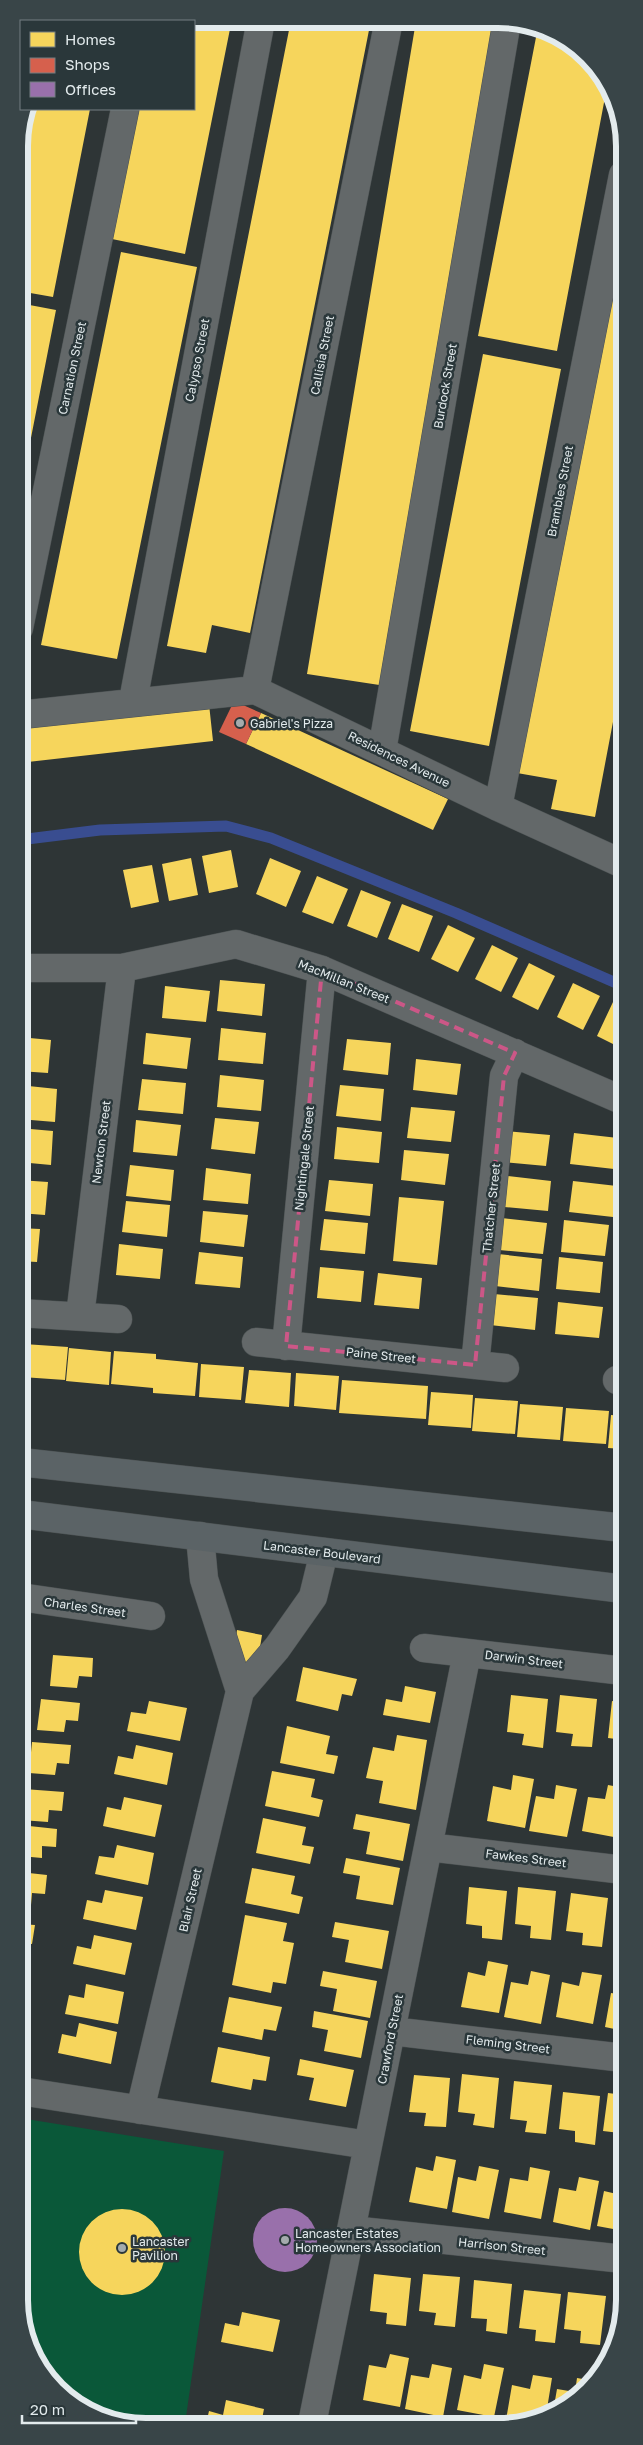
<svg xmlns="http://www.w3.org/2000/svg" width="643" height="2445" viewBox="0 0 643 2445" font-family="'Golos Text',sans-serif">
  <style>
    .green { fill: #0a5839 }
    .homes { fill: #f6d55c }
    .shops { fill: #d6604d }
    .offices { fill: #9970ab }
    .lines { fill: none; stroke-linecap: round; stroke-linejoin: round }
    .stream { stroke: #394d90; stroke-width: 11 }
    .minor-casing { stroke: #4c5253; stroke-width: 29 }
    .secondary-casing { stroke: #4c5253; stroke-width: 29 }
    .minor { stroke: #636869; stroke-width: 28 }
    .secondary { stroke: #5b6366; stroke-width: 28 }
    .marked { fill: none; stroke: #cc5787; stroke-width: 4; stroke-dasharray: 10 6; stroke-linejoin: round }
    .poi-dot { fill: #a4abad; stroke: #2a373a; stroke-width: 2 }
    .labels { text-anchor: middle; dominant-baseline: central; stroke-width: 5; stroke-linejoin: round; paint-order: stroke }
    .street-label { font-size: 12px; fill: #e3ebed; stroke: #2a373a }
    .poi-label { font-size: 12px; fill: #e3ebed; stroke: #2a373a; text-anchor: start }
    .rim { fill: none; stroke: #e3ebed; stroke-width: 6 }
  </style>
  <rect width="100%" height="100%" fill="#2e3536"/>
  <!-- green -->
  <path class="green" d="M20,2118L224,2151L185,2424H120L56,2389L32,2356L20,2317Z"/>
  <!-- homes -->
  <path class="homes" d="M156,19H232L185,254L112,239L138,109H194V21H156Z
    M291,20H371L250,633L212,625L206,653L167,646Z
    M416,21H497L386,686L307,674Z
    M538,27L561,36L593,62L606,92L557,351L478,336Z
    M27,109H90L53,297L19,291V137Z
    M623,223V669L595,817L551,809L557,780L517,773Z
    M121,252L197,267L117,659L41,645Z
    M19,303L56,310L20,494H19Z
    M483,354L561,369L489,746L410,731Z
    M209,704L213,741L19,763V725Z
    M261,713L448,799L433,830L246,744Z
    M231,850L238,887L209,893L202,856Z
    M191,858L198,895L169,901L162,864Z
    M270,858L301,871L286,907L256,894Z
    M152,865L159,902L131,908L123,870Z
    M317,876L348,889L333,924L302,912Z
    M361,890L391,902L377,938L347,926Z
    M402,904L433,916L419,952L388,939Z
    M448,925L475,938L458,972L431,959Z
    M492,945L518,958L501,992L475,979Z
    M529,963L555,976L538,1010L512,997Z
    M220,980L265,984L262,1016L217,1011Z
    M573,983L600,996L583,1030L557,1017Z
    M165,986L210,991L206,1022L162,1018Z
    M613,1002L623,1007V1049L597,1036Z
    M221,1028L266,1033L263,1064L218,1060Z
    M146,1033L191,1038L187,1069L143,1064Z
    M19,1037L51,1040L48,1073L19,1071Z
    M347,1039L391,1043L388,1075L343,1070Z
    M416,1059L461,1064L457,1095L413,1090Z
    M220,1075L264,1080L261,1111L217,1107Z
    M142,1079L186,1083L183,1114L138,1110Z
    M19,1085L57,1089L55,1122L19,1119Z
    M340,1085L384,1089L381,1121L336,1116Z
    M411,1107L455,1111L451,1142L407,1138Z
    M215,1118L259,1122L255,1154L211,1149Z
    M136,1120L181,1125L177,1156L133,1152Z
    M337,1127L382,1132L379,1163L334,1159Z
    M19,1128L53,1131L51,1165L19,1162Z
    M506,1131L550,1135L546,1166L502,1162Z
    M574,1133L618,1138L614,1169L570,1164Z
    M404,1150L449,1154L445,1185L401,1180Z
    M130,1165L174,1170L171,1201L126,1196Z
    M206,1168L251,1174L248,1204L203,1200Z
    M507,1176L551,1181L548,1211L504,1207Z
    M19,1180L48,1182L45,1215L19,1213Z
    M329,1180L373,1184L370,1216L325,1211Z
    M573,1181L617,1186L613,1217L569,1212Z
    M399,1197L444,1201L437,1265L393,1261Z
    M126,1201L170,1205L167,1237L122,1232Z
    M203,1211L248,1215L244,1247L200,1242Z
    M502,1218L547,1223L543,1254L499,1250Z
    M324,1219L368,1223L365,1254L320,1250Z
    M564,1220L609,1225L605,1256L561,1252Z
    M19,1228L40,1229L37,1262L19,1261Z
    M119,1244L163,1249L160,1279L116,1275Z
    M199,1252L243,1257L240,1288L195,1284Z
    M498,1254L542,1259L539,1291L495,1286Z
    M559,1257L603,1262L600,1293L556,1289Z
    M320,1267L364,1271L361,1302L317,1298Z
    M378,1273L422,1278L419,1309L374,1305Z
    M494,1294L538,1298L535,1330L490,1325Z
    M558,1302L603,1307L599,1338L555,1334Z
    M19,1340L23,1341L21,1371H19Z
    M24,1344L68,1347L65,1380L22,1377Z
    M69,1348L111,1352L109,1385L66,1381Z
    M114,1351L156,1354V1359L198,1363L195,1396L153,1393V1388L111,1384Z
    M201,1364L244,1367L241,1400L199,1397Z
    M249,1370L291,1373L289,1407L245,1403Z
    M296,1373L339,1376L336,1410L294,1406Z
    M342,1380L428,1386L426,1419L339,1413Z
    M431,1392L473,1395L471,1428L428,1425Z
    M475,1398L518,1401L515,1434L472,1431Z
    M520,1404L563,1407L560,1440L517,1437Z
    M566,1408L609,1411L606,1444L563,1441Z
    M611,1415L624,1416V1449L608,1448Z
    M237,1630L262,1635L257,1666L232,1662Z
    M53,1655L93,1658L92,1677L79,1676L77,1688L50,1686Z
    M303,1667L357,1679L352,1696L342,1694L338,1711L296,1701Z
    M405,1686L436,1692L430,1723L383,1715L386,1699L402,1702Z
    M511,1695L548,1699L543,1748L522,1745L524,1734L507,1732Z
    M560,1695L597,1699L592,1747L571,1746L573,1734L556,1732Z
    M41,1699L80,1703L78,1721L66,1720L64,1732L37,1730Z
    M149,1701L187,1708L180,1741L127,1731L131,1712L146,1714Z
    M612,1701L624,1703V1740L608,1738Z
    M287,1726L330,1736L326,1754L338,1756L334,1774L280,1763Z
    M397,1735L427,1740L416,1810L379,1803L383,1781L366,1778L373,1747L394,1751Z
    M32,1742L71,1745L69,1764L57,1763L55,1775L29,1773Z
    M136,1745L173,1753L167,1785L114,1774L118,1756L133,1759Z
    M272,1771L315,1779L311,1797L323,1800L319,1817L265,1806Z
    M513,1775L534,1779L525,1828L487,1821L493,1786L511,1790Z
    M556,1785L577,1789L567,1837L529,1831L536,1796L554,1799Z
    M608,1785L624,1788V1811L619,1838L582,1831L588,1797L605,1799Z
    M24,1789L64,1792L62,1811L49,1810L48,1822L21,1820Z
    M124,1797L162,1805L155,1837L103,1826L107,1807L121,1810Z
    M356,1814L410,1824L403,1861L366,1854L370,1832L353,1829Z
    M263,1818L306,1827L302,1845L314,1847L310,1864L256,1853Z
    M20,1825L57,1829L56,1847L42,1846V1858L20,1856Z
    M117,1845L154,1853L148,1885L95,1874L99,1856L114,1858Z
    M346,1858L400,1868L393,1905L356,1899L360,1876L343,1873Z
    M252,1868L295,1876L291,1894L303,1897L299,1914L245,1903Z
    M20,1872L47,1875L45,1894L32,1893L31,1905L20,1904Z
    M469,1887L507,1891L502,1940L482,1938V1926L466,1924Z
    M518,1887L556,1891L551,1940L530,1938L531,1926L515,1924Z
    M105,1890L143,1897L136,1930L83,1919L87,1900L102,1903Z
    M571,1893L608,1898L602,1947L582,1945L583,1933L566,1931Z
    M619,1903L624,1904V1942L615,1941Z
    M245,1915L287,1923L283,1941L294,1943L286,1984L273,1982L271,1993L232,1985Z
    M335,1922L389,1931L382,1969L345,1962L349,1940L332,1937Z
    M20,1924L35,1925L32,1944L20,1943Z
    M94,1935L132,1943L125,1975L73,1964L77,1946L91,1949Z
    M488,1961L508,1965L499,2013L461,2007L468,1972L485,1976Z
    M20,1970L24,1971L22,1990H20Z
    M323,1971L377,1981L370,2018L333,2011L337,1989L320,1986Z
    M531,1971L550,1975L541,2024L504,2017L511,1982L528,1985Z
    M582,1972L602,1975L593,2024L556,2017L562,1982L579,1986Z
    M86,1984L124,1992L118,2024L65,2014L69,1995L84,1998Z
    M611,1993L624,1995V2031L605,2027Z
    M229,1997L282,2007L276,2031L264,2029L262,2040L222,2032Z
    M314,2011L368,2021L361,2058L324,2051L328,2030L312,2027Z
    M79,2023L117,2032L111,2064L58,2053L62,2034L76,2037Z
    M218,2047L270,2057L266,2081L253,2079L251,2090L211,2082Z
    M300,2059L354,2070L346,2107L309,2100L314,2078L297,2075Z
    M462,2074L499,2078L494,2128L473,2125L475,2114L458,2112Z
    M414,2075L450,2078L446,2127L424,2126L426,2113L409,2112Z
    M514,2081L552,2085L546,2134L525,2132L527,2121L510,2119Z
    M563,2092L600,2096L595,2145L575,2142V2131L559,2129Z
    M608,2093L624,2095V2145L619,2144L620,2133L603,2131Z
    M436,2156L456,2160L447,2209L409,2202L416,2167L433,2171Z
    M479,2166L499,2170L489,2219L452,2212L458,2177L476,2181Z
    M530,2167L550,2171L541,2219L504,2212L510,2178L528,2181Z
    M579,2177L599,2181L590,2230L553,2222L559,2188L576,2191Z
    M623,2186L624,2231L597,2226L604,2191L621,2195Z
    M79 2252a43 43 0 1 1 86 0a43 43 0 1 1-86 0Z
    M374,2274L411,2278L406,2326L386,2324L387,2313L370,2311Z
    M423,2274L460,2277L455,2327L434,2325L436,2313L419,2311Z
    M474,2280L512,2284L507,2334L486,2331L487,2319L471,2318Z
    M524,2290L561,2294L555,2343L535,2341L536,2330L519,2328Z
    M568,2292L606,2296L600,2345L580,2343L581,2331L564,2329Z
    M616,2299L624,2300L617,2337L612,2336Z
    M242,2312L280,2320L273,2352L221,2342L225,2323L239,2326Z
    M390,2354L409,2358L400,2407L363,2400L369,2365L386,2368Z
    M432,2364L452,2368L443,2417L405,2409L411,2375L429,2378Z
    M484,2364L504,2368L494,2417L457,2410L464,2375L481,2379Z
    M533,2375L552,2378L546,2415L521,2423L506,2420L512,2385L530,2389Z
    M577,2378L594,2381L561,2409L553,2412L557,2389L575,2392Z
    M226,2400L264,2409L261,2424H206L209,2411L223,2415Z"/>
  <!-- shops -->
  <path class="shops" d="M234,701L261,713L246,744L219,732Z"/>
  <!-- offices -->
  <path class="offices" d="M253 2240a32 32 0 1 1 64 0a32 32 0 1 1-64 0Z"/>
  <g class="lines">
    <!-- stream -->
    <path class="stream" d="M19,840L100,830L226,826L271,838L355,872L456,913L623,986"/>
    <!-- minor casing -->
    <g class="minor-casing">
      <path id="minor" d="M143,21V19
        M19,628L125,109
        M255,690L389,20
        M133,701L261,20
        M19,715L255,690L498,807L623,864
        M382,751L507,21
        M498,807L623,175
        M19,968H122L236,944L322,970L624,1101
        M19,1313L118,1319
        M80,1316L122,968
        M256,1342L505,1368
        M286,1346L322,970
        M475,1365L504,1076L515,1053
        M617,1380H624
        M200,1536L204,1579L240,1691
        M20,1597L151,1616
        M424,1648L624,1671
        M428,1847L624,1870
        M391,2031L624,2058
        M20,2091L368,2145
        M140,2110L240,1691L277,1648L313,1597L324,1552
        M351,2230L624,2259
        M312,2424L467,1653"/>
    </g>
    <!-- secondary casing -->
    <g class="secondary-casing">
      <path id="secondary" d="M20,1462L624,1528
        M20,1514L624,1589"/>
    </g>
    <!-- minor -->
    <use href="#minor" class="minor"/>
    <!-- secondary -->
    <use href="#secondary" class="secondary"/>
  </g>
  <!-- marked area -->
  <path class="marked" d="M322,970L515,1053L504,1076L475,1365L286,1346Z"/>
  <!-- markers -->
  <g class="poi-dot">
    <circle cx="240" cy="723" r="5"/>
    <circle cx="285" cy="2240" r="5"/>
    <circle cx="122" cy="2248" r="5"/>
  </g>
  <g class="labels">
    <!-- street labels -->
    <g class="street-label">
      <text transform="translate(322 355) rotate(-79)">Callisia Street</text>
      <text transform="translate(197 360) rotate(-79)">Calypso Street</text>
      <text transform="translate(72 368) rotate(-78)">Carnation Street</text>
      <text transform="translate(445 386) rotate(-80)">Burdock Street</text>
      <text transform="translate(560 491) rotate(-79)">Brambles Street</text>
      <text transform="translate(399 759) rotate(26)">Residences Avenue</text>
      <text transform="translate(344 981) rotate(22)">MacMillan Street</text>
      <text transform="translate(101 1142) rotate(-83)">Newton Street</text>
      <text transform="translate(304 1158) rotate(-84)">Nightingale Street</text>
      <text transform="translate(491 1208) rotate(-84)">Thatcher Street</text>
      <text transform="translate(381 1355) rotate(6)">Paine Street</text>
      <text transform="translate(322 1552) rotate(7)">Lancaster Boulevard</text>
      <text transform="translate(85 1607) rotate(8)">Charles Street</text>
      <text transform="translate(524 1659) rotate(7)">Darwin Street</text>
      <text transform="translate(526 1858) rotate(7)">Fawkes Street</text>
      <text transform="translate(190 1900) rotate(-77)">Blair Street</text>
      <text transform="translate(390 2039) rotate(-79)">Crawford Street</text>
      <text transform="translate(508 2044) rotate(7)">Fleming Street</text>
      <text transform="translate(502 2246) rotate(6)">Harrison Street</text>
    </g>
    <!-- poi labels -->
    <g class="poi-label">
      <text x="250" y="723">Gabriel's Pizza</text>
      <text x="295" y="2233">Lancaster Estates<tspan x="295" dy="14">Homeowners Association</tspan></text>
      <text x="132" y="2241">Lancaster<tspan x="132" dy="14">Pavilion</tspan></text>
    </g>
  </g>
  <!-- crop -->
  <path d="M0 0H643V2445H0ZM146 28H498A118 118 0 0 1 616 146V2300A118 118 0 0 1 498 2418H146A118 118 0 0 1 28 2300V146A118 118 0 0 1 146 28Z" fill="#394548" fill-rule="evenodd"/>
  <path class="rim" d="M146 28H498A118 118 0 0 1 616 146V2300A118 118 0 0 1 498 2418H146A118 118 0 0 1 28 2300V146A118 118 0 0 1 146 28Z"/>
  <!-- legend -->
  <rect x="20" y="20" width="175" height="90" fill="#2a373a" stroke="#747f82"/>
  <rect x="30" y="32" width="25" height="15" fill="#f6d55c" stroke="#747f82"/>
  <text x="65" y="45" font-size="15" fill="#e3ebed">Homes</text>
  <rect x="30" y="58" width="25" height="15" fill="#d6604d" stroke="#747f82"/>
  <text x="65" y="70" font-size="15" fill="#e3ebed">Shops</text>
  <rect x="30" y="82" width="25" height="15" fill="#9970ab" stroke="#747f82"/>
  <text x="65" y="95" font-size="15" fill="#e3ebed">Offices</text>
  <!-- scale -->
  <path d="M22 2415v8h114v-8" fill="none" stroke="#e3ebed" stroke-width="2.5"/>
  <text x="30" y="2415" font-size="15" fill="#e3ebed" stroke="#2a373a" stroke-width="4" paint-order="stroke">20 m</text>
</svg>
